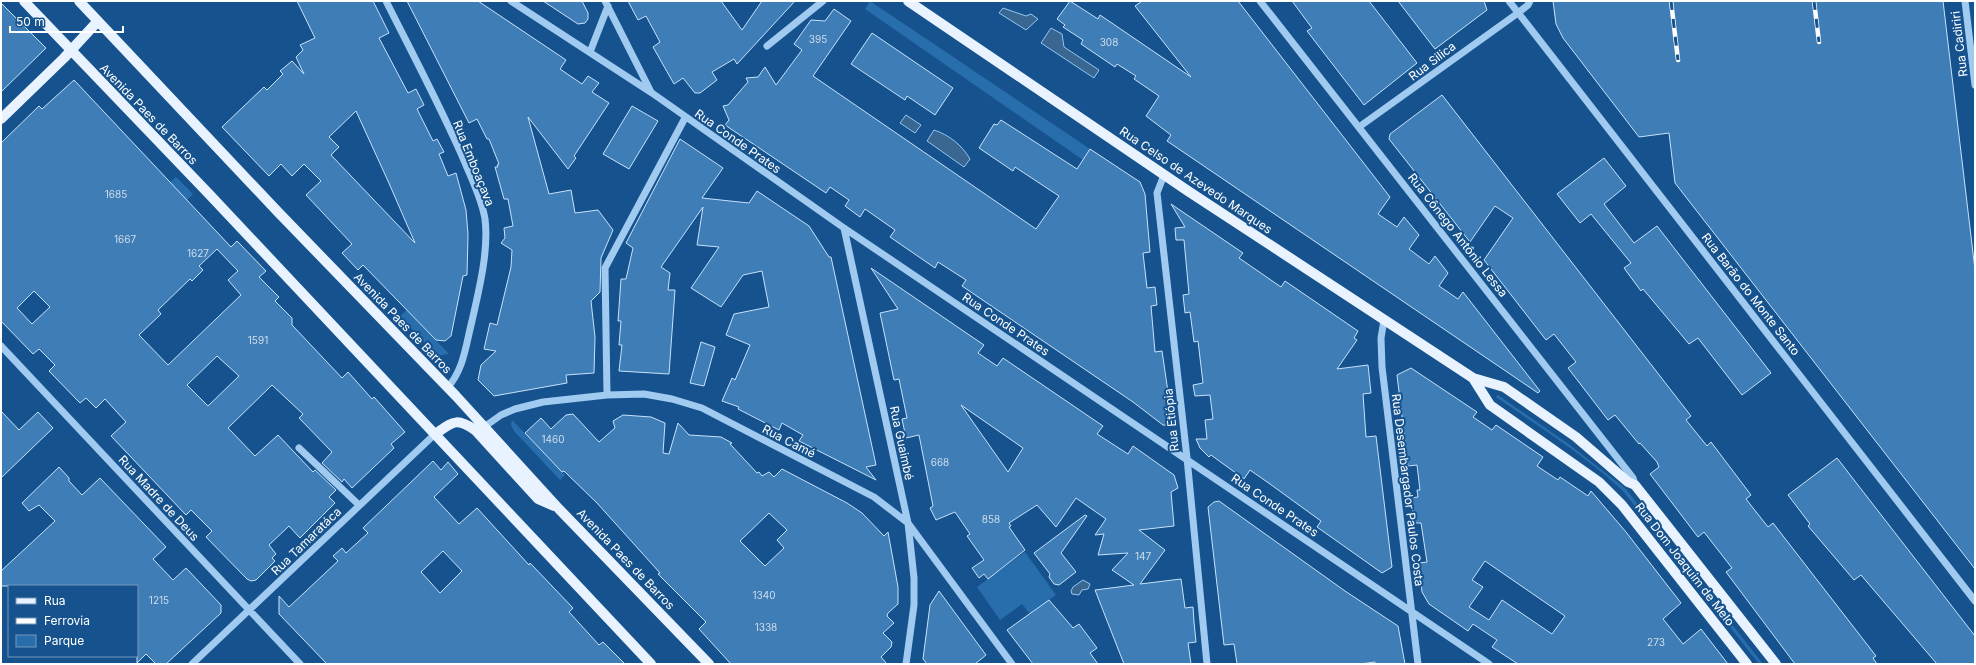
<svg xmlns="http://www.w3.org/2000/svg" width="1976" height="665" viewBox="0 0 1976 665" font-family="Inter,sans-serif">
  <style>
    .green { fill: #286dac }
    .water { fill: #3a6791; stroke: #93c6f3 }
    .building { fill: #3e7db6; stroke: #c7e2fb; fill-rule: evenodd }
    .lines { fill: none; stroke-linecap: round; stroke-linejoin: round }
    .minor { stroke: #a0caf0; stroke-width: 7 }
    .major { stroke: #e9f3ff; stroke-width: 10 }
    .rail-casing { stroke: #fff; stroke-width: 4.5 }
    .rail { stroke: #16538e; stroke-width: 3; stroke-dasharray: 9; stroke-linecap: butt }
    .labels { text-anchor: middle; dominant-baseline: central; stroke-width: 4; stroke-linejoin: round; paint-order: stroke }
    .number-label { font-size: 10px; fill: #cfdeed }
    .street-label { font-size: 12px; fill: #fff; stroke: #16538e }
  </style>
  <rect width="100%" height="100%" fill="#16538e"/>
  <!-- green -->
  <path class="green" d="M870,1L1090,149L1083,160L865,9Z
    M176,177L193,194L186,201L169,183Z
    M407,310L449,354L437,356L400,316Z
    M1498,395L1570,445L1625,488L1763,664H1759L1623,491C1585,455 1539,427 1496,397Z
    M512,420L565,475L560,480L514,431L511,425Z
    M1025,552L1056,595L1030,614L1022,604L1000,620L977,587Z"/>
  <!-- water -->
  <path class="water" d="M1003,8L1026,16L1031,14L1038,19L1026,30L999,13Z
    M1051,28L1062,34L1064,47L1099,70L1094,78L1041,43Z
    M906,115L921,125L915,133L900,123Z
    M934,130C949,135 962,145 970,159L964,167L927,141Z
    M1083,580L1090,584L1088,589L1082,590L1079,595L1072,594L1071,591L1073,587Z"/>
  <!-- building -->
  <path class="building" d="M297,1H373L389,33L379,38L408,93L416,89L424,105L417,109L433,141L437,139L444,152L439,154L448,176L456,173L466,210L468,234L467,275L463,276L451,336L445,341L436,340L363,265L358,270L342,253L352,244L306,195L321,181L304,164L292,176L281,164L269,176L222,127L264,87L267,90L283,74L280,71L292,61L304,74L296,57L303,50L300,45L315,38ZM356,111L388,181L415,243L331,155L339,147L329,137Z
    M407,1H478L566,60L560,69L582,84L588,76L599,83L592,92L609,103L574,156L576,158L568,169L528,117L549,194L571,190L575,213L598,210L613,230L601,258L600,292L591,301L595,337L594,373L566,375L567,383L494,396L478,380L481,365L496,351L484,349L490,323L497,325L511,267L512,250L501,243L505,238L504,228L513,226L508,199H504L495,167H498L497,165L499,164L489,139H487L477,119L469,123Z
    M543,1H582L588,13V19L585,23L578,24Z
    M628,1H721L742,30L762,1H795L737,64L734,59L712,72L717,80L700,93H695L683,78L674,84L653,47L660,42L646,16L638,20Z
    M1070,1L1098,19L1100,15L1191,77L1135,6L1142,1H1238L1390,197L1378,214L1397,227L1404,217L1419,235L1409,249L1429,264L1435,256L1448,273L1439,286L1458,299L1463,292L1540,391L1538,393L1167,141L1171,135L1146,116L1159,96L1134,79L1136,76L1117,64L1115,67L1081,44L1083,40L1063,27L1065,25L1057,19Z
    M1292,1H1369L1417,63L1364,105L1307,31L1312,28Z
    M1398,1H1484L1487,10L1435,49Z
    M1553,1H1943L1975,270V569L1675,183L1669,133L1639,137L1563,38L1556,24Z
    M1,3L46,48L1,92Z
    M834,9L851,21L813,76L1036,229L1059,196L1015,167L1013,171L979,148L994,124L997,125L1001,120L1077,169L1090,149L1140,182L1145,194L1150,252L1143,253L1147,288L1155,287L1157,305L1151,306L1155,352L1162,351L1173,426L1163,425L1133,402L962,286L966,280L938,262L935,268L890,237L895,230L865,209L860,217L845,206L849,200L830,187L826,193L725,125L729,120L723,106L728,105L748,82L746,78L758,77L765,67L776,85L802,50L794,44L811,20L825,21Z
    M872,33L953,88L935,115L907,96L905,100L851,64Z
    M74,80L231,247L237,241L266,271L259,277L279,297L275,301L292,318V325L342,378L348,372L372,399L374,397L405,432L391,444L394,448L352,488L344,479L342,482L322,463L332,452L299,418L303,414L272,385L228,428L255,456L278,435L313,472L315,470L336,490L329,497L335,503L300,538L289,526L269,545L276,554L272,558L275,561L256,580L251,581L247,579L206,537L212,531L191,510L186,515L111,436L126,422L105,399L96,408L86,398L80,403L49,371L55,365L39,349L33,354L1,321V143L39,106L42,109ZM217,249L238,271L228,280L241,295L168,365L139,335L161,314L158,310L190,279L192,281L203,270L199,266ZM34,291L50,307L32,324L17,308ZM217,356L239,376L208,406L187,385Z
    M1442,95L1691,416L1686,420L1707,446L1711,442L1751,495L1746,499L1768,527L1773,523L1876,656L1873,658L1877,664H1795L1726,572L1732,568L1704,532L1698,537L1650,474L1659,467L1657,462L1640,443L1639,444L1615,415L1608,420L1568,368L1576,362L1554,334L1546,340L1484,260L1513,218L1495,206L1470,242L1389,139L1390,134Z
    M632,106L658,121L629,169L603,154Z
    M680,139L723,168L702,198L749,203L757,191L809,226L829,257H831L876,465L866,467L876,480L799,441L803,435L782,423L779,430L738,409L739,407L722,401L732,378L735,380L750,345L726,335L734,314L769,307L762,271L743,275L721,307L691,288L719,247L697,245L703,207L661,267L670,273L668,290H675L669,374L619,371L622,345H619L621,321H618L621,279H626L633,248L626,243Z
    M1604,158L1626,186L1604,204L1634,243L1657,226L1771,373L1742,395L1698,338L1689,344L1643,289L1641,291L1624,268L1631,263L1591,214L1580,223L1557,194Z
    M1171,204L1243,253L1239,258L1281,287L1285,281L1358,331L1354,338L1357,340L1337,369L1368,365L1371,393L1363,394L1366,437L1376,436L1392,567L1382,573L1317,527L1321,521L1270,484L1250,470L1244,479L1211,455L1209,457L1200,448L1196,439H1207L1205,420L1213,419L1210,395L1195,396L1193,385L1203,383L1198,341L1194,342L1190,312L1185,313L1183,295L1189,294L1184,240H1176L1175,228L1185,227Z
    M871,268L984,345L978,353L997,366L1003,358L1103,426L1097,434L1128,454L1133,446L1174,475L1178,488L1171,492L1174,526L1139,530L1165,550L1140,584L1181,579L1185,608L1193,607L1194,622L1196,642L1188,643L1191,664H1124L1095,590L1134,585L1112,570L1128,553L1098,555L1104,534L1095,535L1106,519L1076,498L1056,527L1037,505L1009,523L1011,526L1009,527L1025,550L988,579L984,574L979,578L972,568L984,560L967,536L970,534L955,512L936,520L930,508L933,506L919,435L906,438L902,419L907,418L899,379L894,380L880,313L898,309ZM961,405L1023,448L1008,472Z
    M701,342L715,347L704,386L690,383Z
    M1411,368L1477,412L1473,417L1492,430L1496,425L1543,457L1537,466L1558,480L1560,477L1588,496L1591,491L1626,532L1681,603L1663,619L1683,644L1701,629L1728,664H1518L1492,647L1497,640L1473,624L1468,631L1429,604L1422,592L1419,563L1427,562L1421,523H1414L1411,498L1418,497L1417,490H1420L1417,465L1408,466L1397,375ZM1485,561L1565,616L1552,634L1502,600L1489,620L1469,607L1483,587L1472,580Z
    M1,411L19,430L38,412L53,428L1,478Z
    M573,414L599,442L615,428L613,421L623,415L651,417L665,423L663,453L669,454L678,423L689,435L721,437L732,443L730,444L757,473L759,472L762,476L769,472L774,477L782,469L847,503L862,513L884,536L888,532L898,587V604L888,613L887,616L894,623L883,633L892,642L891,647L881,657L887,664H731L699,629L706,622L658,574L660,573L597,503L564,471L562,472L525,433L541,418L551,429L566,415ZM769,513L787,530L777,540L784,548L765,566L740,541Z
    M1837,458L1975,636V664H1937L1861,575L1854,580L1808,526L1810,524L1788,495Z
    M433,461L441,470L448,462L458,474L434,497L459,524L477,508L529,565L530,563L573,608L569,612L599,645L603,642L625,664H327L279,614V596L289,607L338,561L333,556L342,548L346,553L368,533L363,528ZM443,551L462,571L440,593L421,572Z
    M59,467L69,478V481L82,495L100,478L166,547L153,559L173,580L186,568L221,605V613L166,664H156L146,654L137,663V586H1V571L55,521L39,505L29,511L22,503Z
    M1219,501L1345,591L1398,626L1405,664H1375V662L1360,664H1237L1234,644L1224,645L1208,507L1214,502Z
    M1085,515L1087,516L1061,553L1076,572L1059,585L1054,584L1049,577L1050,574L1034,553Z
    M939,591L986,655L975,664H927L923,659L930,605Z
    M1049,600L1073,628L1079,624L1097,648L1090,653L1098,664H1033L1007,630Z"/>
  <g class="lines">
    <!-- minor -->
    <path class="minor" d="M386,1C413,55 442,109 466,165C473,182 482,200 485,219C489,250 479,290 472,321C466,344 464,370 447,388
      M511,1L652,93L844,228L1489,664
      M605,1L651,92
      M1260,1L1633,478L1635,485
      M1509,1L1975,601
      M1965,1L1975,85
      M767,46L823,1
      M590,52L608,6
      M1359,127L1518,13L1528,5L1530,1
      M1164,175L1157,193L1187,458L1207,664
      M844,228L908,523L914,578V605L906,664
      M1384,320L1381,338L1382,367L1418,664
      M1,346L300,664
      M607,395L605,268L685,118
      M484,427L501,415L515,409L543,402L607,395L644,394L672,399L702,408L874,497L908,523L1012,664
      M299,448L359,505
      M192,664L435,434"/>
    <!-- major -->
    <path class="major" d="M24,1L209,194L651,664
      M79,1L278,212L456,396L559,509L709,664
      M908,1L1188,191L1473,378L1504,387L1576,437L1628,482L1635,485L1776,664
      M1,119L64,58L98,21
      M1473,378L1490,405L1599,482L1622,505L1747,664
      M435,434C453,422 456,417 475,430L538,499L554,506"/>
    <!-- rail casing -->
    <g class="rail-casing">
      <path id="rail" d="M1671,1L1678,60
        M1814,1L1819,42"/>
    </g>
    <!-- rail -->
    <use href="#rail" class="rail"/>
  </g>
  <g class="labels">
    <!-- number labels -->
    <g class="number-label">
      <text x="818" y="39">395</text>
      <text x="1109" y="42">308</text>
      <text x="116" y="194">1685</text>
      <text x="125" y="239">1667</text>
      <text x="198" y="253">1627</text>
      <text x="258" y="340">1591</text>
      <text x="553" y="439">1460</text>
      <text x="940" y="462">668</text>
      <text x="991" y="519">858</text>
      <text x="1143" y="556">147</text>
      <text x="764" y="595">1340</text>
      <text x="159" y="600">1215</text>
      <text x="766" y="627">1338</text>
      <text x="1656" y="642">273</text>
    </g>
    <!-- street labels -->
    <g class="street-label">
      <text transform="translate(1959 44) rotate(-97)">Rua Cadiriri</text>
      <text transform="translate(1432 61) rotate(-37)">Rua Silica</text>
      <text transform="translate(149 114) rotate(46)">Avenida Paes de Barros</text>
      <text transform="translate(738 141) rotate(35)">Rua Conde Prates</text>
      <text transform="translate(474 163) rotate(68)">Rua Emboaçava</text>
      <text transform="translate(1196 180) rotate(34)">Rua Celso de Azevedo Marques</text>
      <text transform="translate(1458 235) rotate(52)">Rua Cônego Antônio Lessa</text>
      <text transform="translate(1751 294) rotate(52)">Rua Barão do Monte Santo</text>
      <text transform="translate(403 323) rotate(46)">Avenida Paes de Barros</text>
      <text transform="translate(1006 324) rotate(34)">Rua Conde Prates</text>
      <text transform="translate(1171 420) rotate(-96)">Rua Etiópia</text>
      <text transform="translate(789 441) rotate(27)">Rua Camé</text>
      <text transform="translate(902 443) rotate(78)">Rua Guaimbé</text>
      <text transform="translate(1408 490) rotate(83)">Rua Desembargador Paulos Costa</text>
      <text transform="translate(159 498) rotate(47)">Rua Madre de Deus</text>
      <text transform="translate(1275 505) rotate(34)">Rua Conde Prates</text>
      <text transform="translate(306 541) rotate(-44)">Rua Tamaratáca</text>
      <text transform="translate(626 559) rotate(46)">Avenida Paes de Barros</text>
      <text transform="translate(1685 564) rotate(52)">Rua Dom Joaquim de Melo</text>
    </g>
  </g>
  <!-- border -->
  <rect width="1976" height="665" fill="none" stroke="#ffffff" stroke-width="4"/>
  <!-- legend -->
  <rect x="8" y="585" width="130" height="72" fill="#16538e" stroke="#7398bb"/>
  <rect x="16" y="598" width="20" height="6" fill="#e9f3ff" stroke="#7398bb"/>
  <text x="44" y="605" font-size="12" fill="#ffffff">Rua</text>
  <rect x="16" y="618" width="20" height="6" fill="#ffffff" stroke="#7398bb"/>
  <text x="44" y="625" font-size="12" fill="#ffffff">Ferrovia</text>
  <rect x="16" y="635" width="20" height="12" fill="#286dac" stroke="#7398bb"/>
  <text x="44" y="645" font-size="12" fill="#ffffff">Parque</text>
  <!-- scale -->
  <path d="M10 26v6h113v-6" fill="none" stroke="#ffffff" stroke-width="2"/>
  <text x="16" y="26" font-size="12" fill="#ffffff" stroke="#16538e" stroke-width="3" paint-order="stroke">50 m</text>
</svg>
